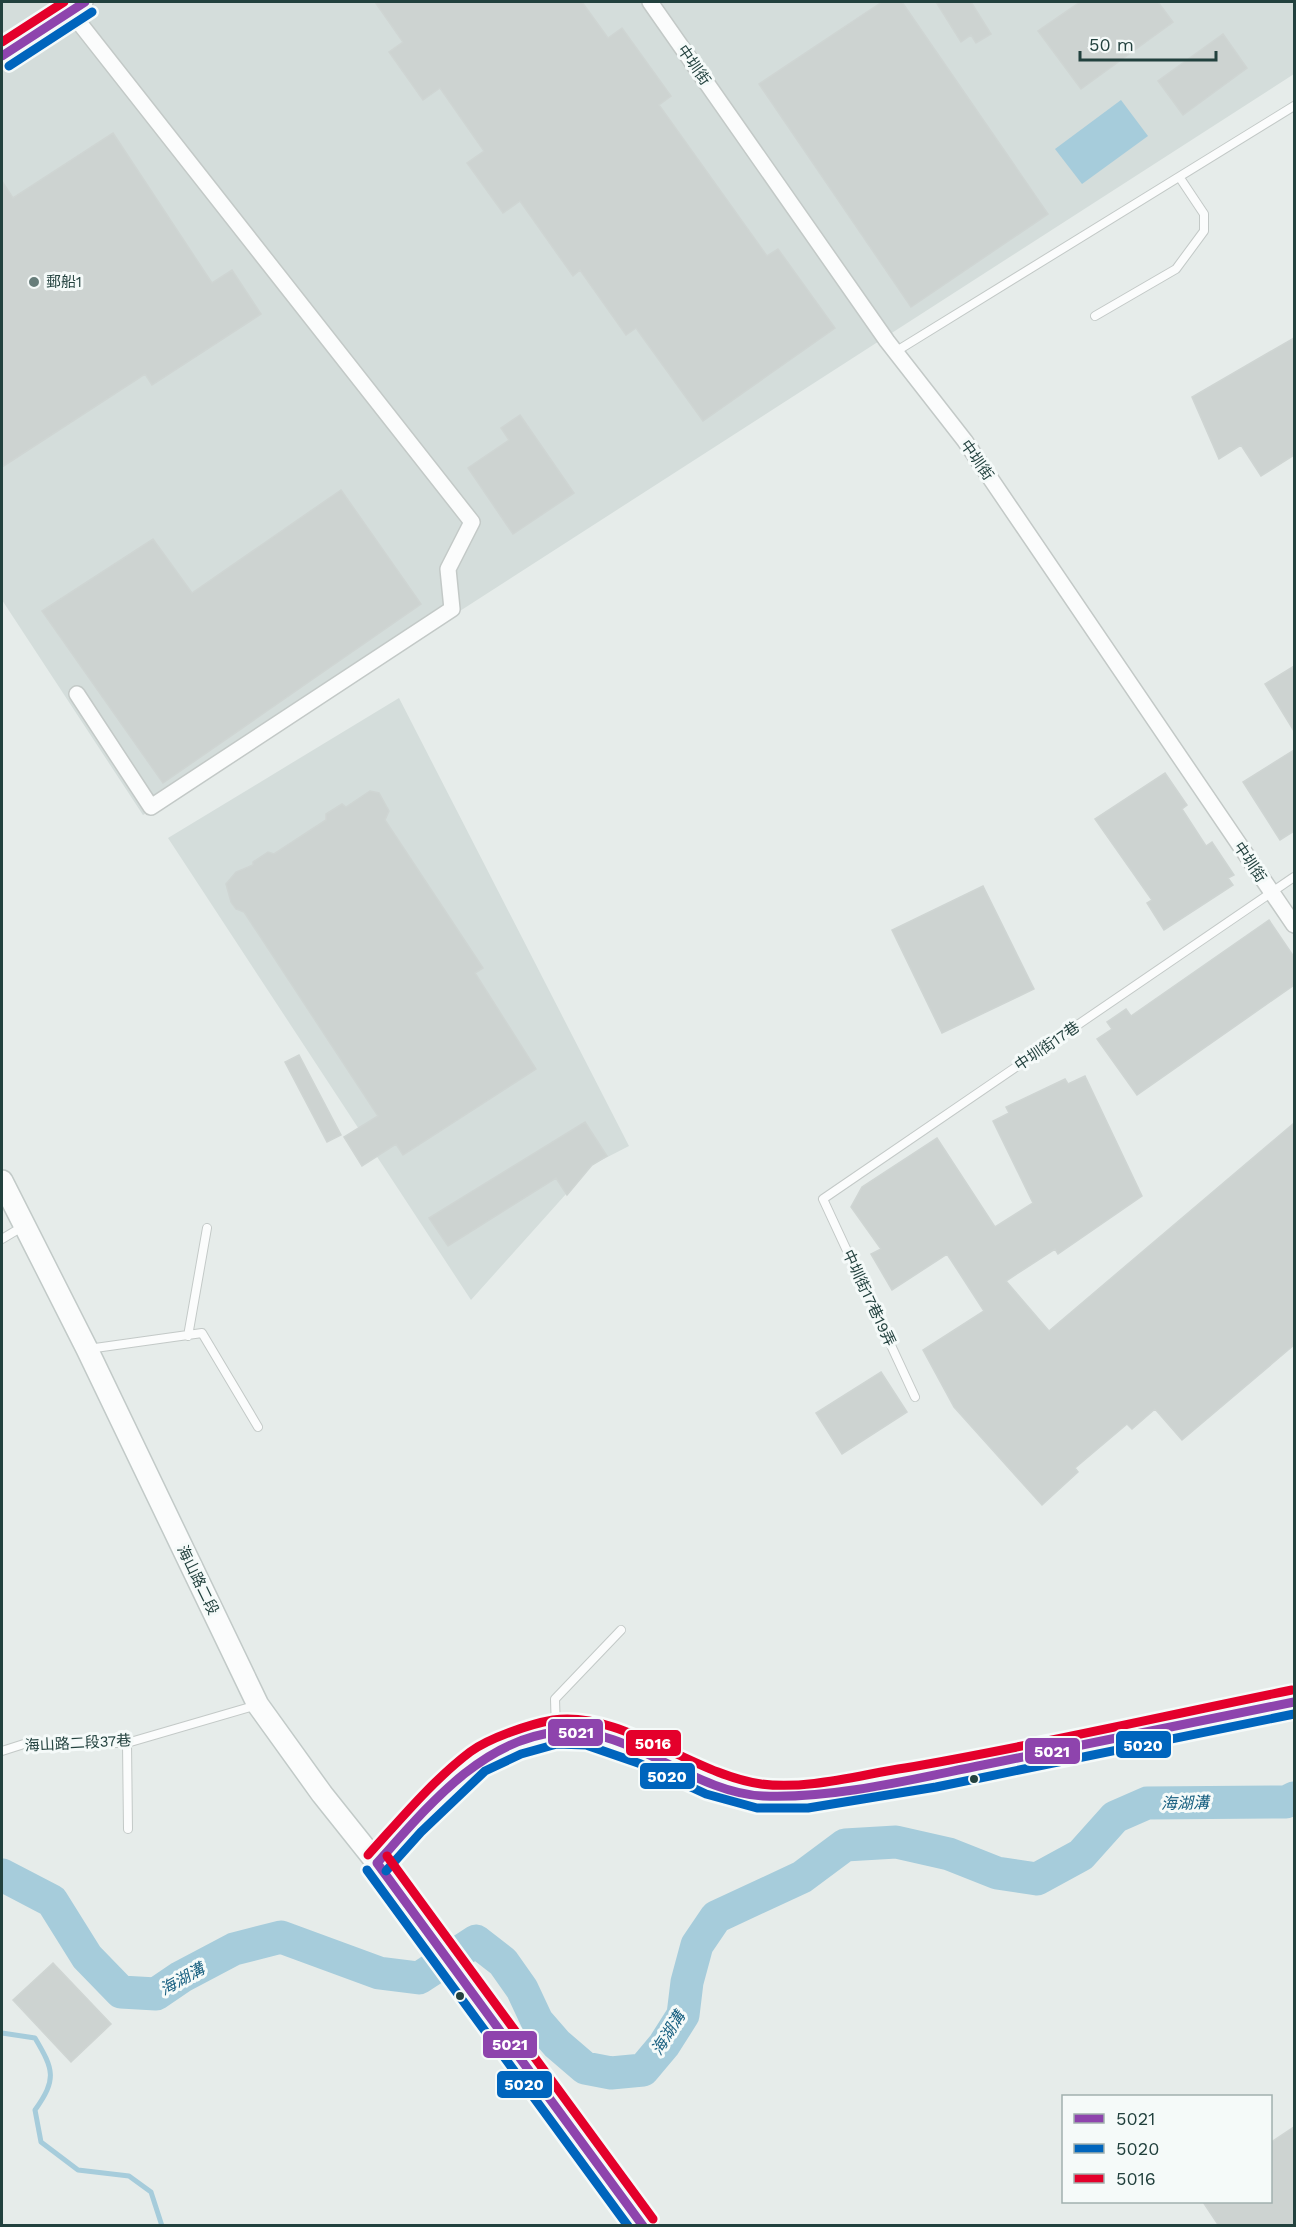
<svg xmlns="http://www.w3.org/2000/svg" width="1296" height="2227" viewBox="0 0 1296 2227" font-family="'Work Sans','Noto Sans TC',sans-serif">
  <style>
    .built { fill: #d4dddb }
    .water { fill: #a6ccdb }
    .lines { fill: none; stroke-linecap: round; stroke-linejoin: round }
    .stream { stroke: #a6ccdb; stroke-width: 5 }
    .river { stroke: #a6ccdb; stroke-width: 33 }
    .building { fill: #cdd3d1; stroke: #cfd5d3; stroke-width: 1.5 }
    .lane-casing { stroke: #c3c9c7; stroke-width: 10 }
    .street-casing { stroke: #c3c9c7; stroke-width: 18 }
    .secondary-casing { stroke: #c2cac8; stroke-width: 24 }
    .lane { stroke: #fbfcfc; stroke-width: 8 }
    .street { stroke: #fbfcfc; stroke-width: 15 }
    .secondary { stroke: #fbfcfc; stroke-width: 21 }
    .bus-1-casing { stroke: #f5faf9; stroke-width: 14 }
    .bus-2-casing { stroke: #f5faf9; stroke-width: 14 }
    .bus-3-casing { stroke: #f5faf9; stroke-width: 14 }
    .bus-1 { stroke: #8e44ad; stroke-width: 9 }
    .bus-2 { stroke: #0065bd; stroke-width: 9 }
    .bus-3 { stroke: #e4002b; stroke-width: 9 }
    .poi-dot { fill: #677d7a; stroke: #f5faf9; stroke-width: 2 }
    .bus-dot { fill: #22413e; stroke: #f5faf9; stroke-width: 2 }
    .labels { text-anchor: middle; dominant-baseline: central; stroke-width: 6; stroke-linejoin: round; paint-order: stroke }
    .street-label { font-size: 15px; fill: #22413e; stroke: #f5faf9 }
    .poi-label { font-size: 15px; fill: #22413e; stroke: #f5faf9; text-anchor: start }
    .water-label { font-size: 16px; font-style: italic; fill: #196081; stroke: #f5faf9 }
    .line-badge { stroke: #f5faf9; stroke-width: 2 }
    .badge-label { font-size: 16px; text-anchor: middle; font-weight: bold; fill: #fff }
  </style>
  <rect width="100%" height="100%" fill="#e6ecea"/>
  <!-- built -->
  <path class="built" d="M2,2H1294V74L143,815L2,600Z
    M399,698L629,1146L592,1165L471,1300L168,838Z"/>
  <!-- water -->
  <path class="water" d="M1121,100L1148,136L1082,184L1055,149Z"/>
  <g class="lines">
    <!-- stream -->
    <path class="stream" d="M2,2033L35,2038C54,2070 57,2079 35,2110L41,2142L78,2170L129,2176L151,2192L162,2226"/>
    <!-- river -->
    <path class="river" d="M2,1875L52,1901L87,1957L121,1992L156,1994L181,1977L234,1949L281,1937L379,1973L419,1978L476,1941L503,1962L522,1989L537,2021L557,2044L585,2068L611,2073L643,2070L664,2045L683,2015L687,1982L697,1945L716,1917L802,1877L845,1845L896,1842L949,1854L997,1873L1037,1879L1081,1855L1115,1817L1147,1803L1286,1802L1294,1798"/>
  </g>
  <!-- building -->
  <path class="building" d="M375,2H582L608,38L622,28L671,96L659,105L767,256L778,249L835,328L703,421L636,328L626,335L580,270L573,276L520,201L503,213L467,163L484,151L440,88L423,100L389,52L403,42Z
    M882,2H902L1048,214L911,307L759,84Z
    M936,2H971L991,34L976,43L971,35L961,42Z
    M1080,2H1158L1173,22L1081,89L1038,31Z
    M1223,34L1247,68L1183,115L1158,81Z
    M113,133L212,283L232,270L261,314L152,385L145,374L2,467V181L13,198Z
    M1294,338V455L1261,476L1241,445L1219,459L1192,397Z
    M520,415L574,493L513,534L468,468L509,440L501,428Z
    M341,490L421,604L163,783L42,611L153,539L192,593Z
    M1294,666V731L1265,684Z
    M1294,750V831L1280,840L1243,782Z
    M1165,773L1187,805L1182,809L1206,846L1212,842L1234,875L1228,878L1233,885L1164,930L1147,903L1152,900L1095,819Z
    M370,791L379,793L389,811L385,820L483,968L475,973L536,1069L403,1155L396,1144L362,1166L344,1137L378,1116L244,912L236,909L231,902L226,884L236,872L253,865V862L268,852L274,854L326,820V814L342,804L346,807Z
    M983,886L1034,989L942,1033L892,930Z
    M1269,920L1294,957V985L1137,1095L1097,1039L1112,1029L1107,1022L1126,1009L1131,1016Z
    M299,1055L341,1135L327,1142L285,1062Z
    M1085,1076L1142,1196L1058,1254L1055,1249L1006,1281L1049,1331L1294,1123V1345L1182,1440L1155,1409L1132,1429L1127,1424L1075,1468L1078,1472L1042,1505L954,1407L923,1350L984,1311L947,1254L892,1290L871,1254L881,1249L851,1207L862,1187L937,1138L995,1227L1033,1203L993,1121L1009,1113L1006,1107L1065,1079L1068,1084Z
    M585,1122L607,1156L592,1165L567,1195L556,1178L448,1246L429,1218Z
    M881,1372L907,1412L842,1454L816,1413Z
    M53,1963L111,2024L71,2062L13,2000Z
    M1294,2127V2226H1219L1203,2202H1270V2143Z"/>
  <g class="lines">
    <!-- lane casing -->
    <g class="lane-casing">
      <path id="lane" d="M1095,316L1176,269L1204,231V214L1180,178
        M895,352L1294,106
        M2,1239L22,1227
        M188,1336L207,1228
        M88,1349L202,1333L258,1427
        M915,1397L823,1199L1294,877
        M556,1731L555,1699L621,1630
        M127,1743L128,1829
        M2,1751L27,1743H127L257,1705"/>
    </g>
    <!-- street casing -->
    <g class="street-casing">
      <path id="street" d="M63,2L472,522L448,569L452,609L151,807L77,694
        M650,2L887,341L965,441L1294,925
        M2,56L85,2"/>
    </g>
    <!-- secondary casing -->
    <g class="secondary-casing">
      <path id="secondary" d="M2,1181L87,1349L258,1705L322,1794L377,1863L643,2226
        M377,1863L412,1824L478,1761L517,1743L556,1732L588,1733L646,1753L710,1783L760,1796H808L934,1775L1294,1702"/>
    </g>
    <!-- lane -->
    <use href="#lane" class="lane"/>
    <!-- street -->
    <use href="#street" class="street"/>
    <!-- secondary -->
    <use href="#secondary" class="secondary"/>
    <!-- bus-1 casing -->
    <g class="bus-1-casing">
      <path id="bus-1" d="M2,56L85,2
        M377,1863C425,1810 480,1740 557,1732C629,1725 692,1793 763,1796C834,1799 913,1779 983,1765C1087,1744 1190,1723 1294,1702
        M377,1863L643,2226"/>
    </g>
    <!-- bus-2 casing -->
    <g class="bus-2-casing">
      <path id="bus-2" d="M9,66L92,12
        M367,1870L628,2226
        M386,1871L421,1832L485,1771L521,1754L557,1744L586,1745L641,1764L706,1794L757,1808H808L936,1787L1294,1714"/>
    </g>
    <!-- bus-3 casing -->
    <g class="bus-3-casing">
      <path id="bus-3" d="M2,42L64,2
        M368,1855C400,1820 432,1781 470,1752C489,1738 530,1724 553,1720C621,1710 694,1775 761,1784C808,1790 859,1775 905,1768C1034,1746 1163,1716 1292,1690
        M387,1856L653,2219"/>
    </g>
    <!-- bus-1 -->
    <use href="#bus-1" class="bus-1"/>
    <!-- bus-2 -->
    <use href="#bus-2" class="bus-2"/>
    <!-- bus-3 -->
    <use href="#bus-3" class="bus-3"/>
  </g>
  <!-- markers -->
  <circle class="poi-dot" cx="34" cy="282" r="6"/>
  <g class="bus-dot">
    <circle cx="974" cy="1779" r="5"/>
    <circle cx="460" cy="1996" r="5"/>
  </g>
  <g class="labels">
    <!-- street labels -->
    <g class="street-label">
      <text transform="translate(694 65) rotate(55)">中圳街</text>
      <text transform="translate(977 460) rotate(55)">中圳街</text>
      <text transform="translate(1250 862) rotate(56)">中圳街</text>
      <text transform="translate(1047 1046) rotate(-34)">中圳街17巷</text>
      <text transform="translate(869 1298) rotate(65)">中圳街17巷19弄</text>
      <text transform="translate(198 1580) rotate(64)">海山路二段</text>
      <text transform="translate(78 1743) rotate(-3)">海山路二段37巷</text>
    </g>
    <!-- poi labels -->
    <g class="poi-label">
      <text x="46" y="282">郵船1</text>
    </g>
    <!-- water labels -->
    <g class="water-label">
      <text transform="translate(1185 1803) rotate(-1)">海湖溝</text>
      <text transform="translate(182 1979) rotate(-29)">海湖溝</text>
      <text transform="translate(668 2033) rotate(-58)">海湖溝</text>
    </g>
  </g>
  <g class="line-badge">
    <rect x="547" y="1718" width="57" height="29" rx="6" fill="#8e44ad"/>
    <rect x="625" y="1729" width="57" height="28" rx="6" fill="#e4002b"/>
    <rect x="1115" y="1730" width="57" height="29" rx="6" fill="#0065bd"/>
    <rect x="1024" y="1737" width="57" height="28" rx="6" fill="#8e44ad"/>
    <rect x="639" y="1762" width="57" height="28" rx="6" fill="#0065bd"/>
    <rect x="482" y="2030" width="56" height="29" rx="6" fill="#8e44ad"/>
    <rect x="496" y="2070" width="57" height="29" rx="6" fill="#0065bd"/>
  </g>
  <g class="badge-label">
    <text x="576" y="1738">5021</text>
    <text x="653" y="1749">5016</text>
    <text x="1143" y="1751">5020</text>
    <text x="1052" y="1757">5021</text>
    <text x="667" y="1782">5020</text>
    <text x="510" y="2050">5021</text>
    <text x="524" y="2090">5020</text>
  </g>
  <!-- border -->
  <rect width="1296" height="2227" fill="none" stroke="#22413e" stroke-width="6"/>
  <!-- legend -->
  <rect x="1062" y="2095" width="210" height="108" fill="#f5faf9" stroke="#a1b0ae" stroke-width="1.5"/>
  <rect x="1074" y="2114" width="30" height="9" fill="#8e44ad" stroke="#a1b0ae" stroke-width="1.5"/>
  <text x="1116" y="2125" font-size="18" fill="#22413e">5021</text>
  <rect x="1074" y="2144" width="30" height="9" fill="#0065bd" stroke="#a1b0ae" stroke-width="1.5"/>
  <text x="1116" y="2155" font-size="18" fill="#22413e">5020</text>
  <rect x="1074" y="2174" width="30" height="9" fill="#e4002b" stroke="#a1b0ae" stroke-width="1.5"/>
  <text x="1116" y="2185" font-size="18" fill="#22413e">5016</text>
  <!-- scale -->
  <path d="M1080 51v9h136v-9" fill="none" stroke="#22413e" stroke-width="3"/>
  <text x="1089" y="51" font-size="18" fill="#22413e" stroke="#f5faf9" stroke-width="4.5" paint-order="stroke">50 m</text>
</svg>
